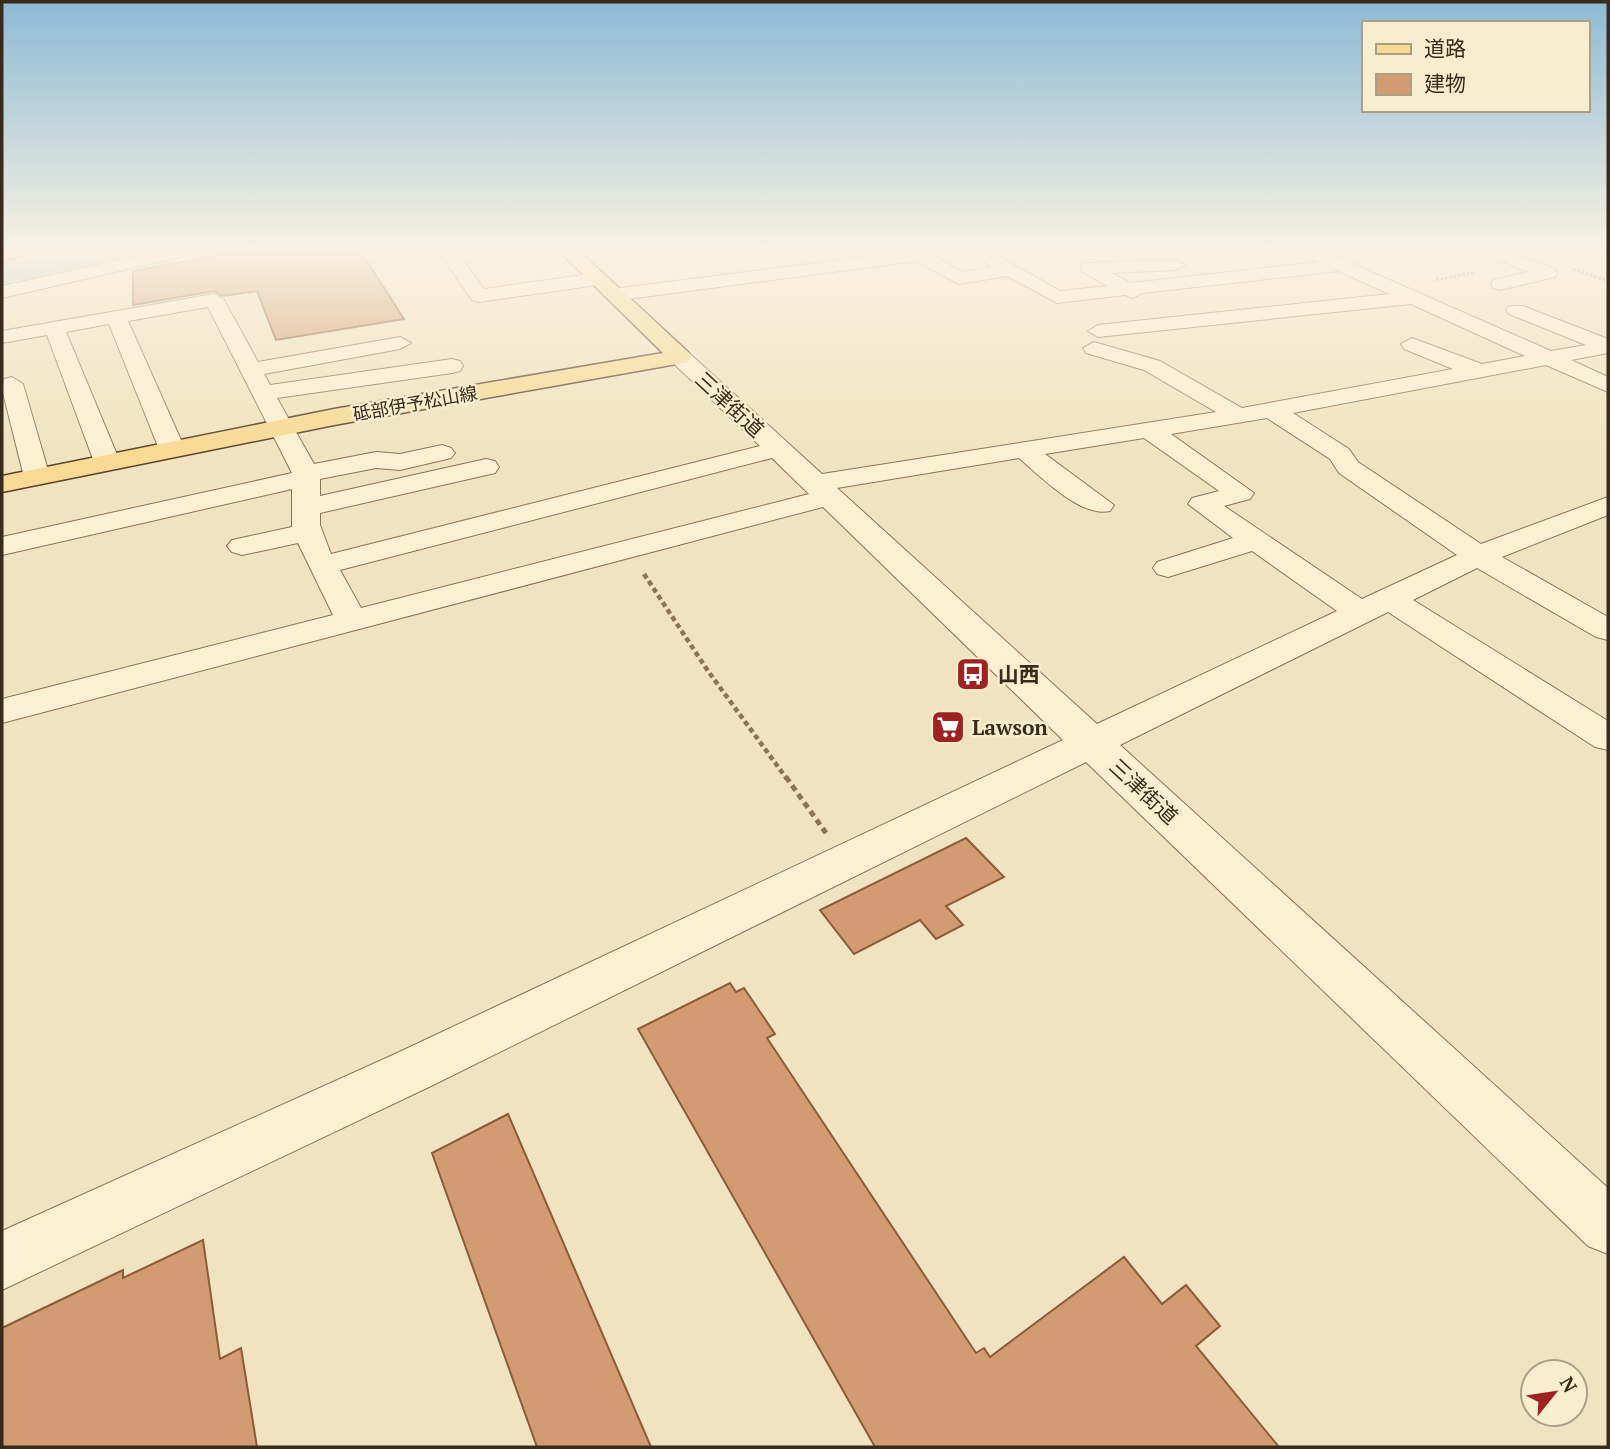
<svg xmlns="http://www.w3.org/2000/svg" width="1610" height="1449" viewBox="0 0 1610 1449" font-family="'PT Serif','Noto Sans JP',serif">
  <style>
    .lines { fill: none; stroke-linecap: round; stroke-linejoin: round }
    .river { fill: #a2c2b9; fill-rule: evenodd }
    .building { fill: #d29b72; stroke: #8c5c3a; stroke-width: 2 }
    .minor-casing { stroke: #8b7356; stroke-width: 2 }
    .major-casing { stroke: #58402b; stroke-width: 3 }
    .path-far2 { stroke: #8b7356; stroke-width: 2.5; stroke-dasharray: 2.5 2; stroke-linecap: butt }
    .path-far1 { stroke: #8b7356; stroke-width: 4.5; stroke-dasharray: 5 3.5; stroke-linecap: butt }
    .path { stroke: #8b7356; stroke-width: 5; stroke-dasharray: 6 4.5; stroke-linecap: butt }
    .minor { fill: #fbf0d2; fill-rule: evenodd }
    .major { fill: #f7da93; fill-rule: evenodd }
    .labels { text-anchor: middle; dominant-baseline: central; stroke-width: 5; stroke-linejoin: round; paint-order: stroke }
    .far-street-label { font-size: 18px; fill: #392a1c; stroke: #f8edcf }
    .street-label { font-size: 21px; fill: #392a1c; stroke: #f8edcf }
    .poi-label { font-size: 21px; font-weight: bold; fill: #392a1c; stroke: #f8edcf; text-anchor: start }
  </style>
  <rect width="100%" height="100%" fill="#f1e3bf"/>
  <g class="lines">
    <!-- river -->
    <path class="river" d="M62,252H123L119,259L2,284V264Z"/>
  </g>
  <!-- building -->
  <path class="building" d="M235,252H361L404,319L276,340L257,291L222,296L214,291L133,305V271Z
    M966,838L1004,877L946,906L963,925L936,939L920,920L854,954L820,910Z
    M730,983L736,992L744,988L775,1034L767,1038L976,1353L984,1348L990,1357L1124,1257L1162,1304L1186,1285L1220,1326L1196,1346L1279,1447H875L638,1029Z
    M508,1114L651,1447H537L432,1153Z
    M203,1240L220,1359L241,1348L257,1447H2V1328L123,1270V1278Z"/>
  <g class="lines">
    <!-- minor casing -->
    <g class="minor-casing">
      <path id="minor" d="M156,252H189L180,257L2,298V286Z
        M439,252H457L484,289L597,273L606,279L597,285L479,302L472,300Z
        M905,252H928L962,272L992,267L976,256L979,252H991L1060,291L1107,286L1083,272L1080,268L1083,264L1089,263L1176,260L1185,265L1176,270L1111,273L1131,283L1319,262L1312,259L1311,252H1326L1551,351L1586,345L1509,314L1506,310L1509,306H1523L1608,339V353L1571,360L1608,377V392L1546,365L1293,413L1349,449L1358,462L1481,544L1608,497V515L1502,557L1608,617V640L1596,637L1477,568L1413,600L1608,721V750L1595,747L1388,612L1120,745L1608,1188V1254L1588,1246L1086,762L431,1086L2,1290V1231L395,1054L1063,740L823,507L2,723V699L333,615L298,543L242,555L232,552L227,546L232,540L292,527V489L2,555V537L292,473L208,307L128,321L185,449L181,454H163L159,449L109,324L66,332L120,462L116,468H98L94,462L47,335L2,343V331L214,294L224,300L258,362L400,337L411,343L400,349L264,374L270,385L452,359L460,361L463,366L460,371L452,373L277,398L314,464L376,452L400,454L442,445L451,448L455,453L451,458L400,470L376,468L320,479V496L486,459L495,461L499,467L495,473L320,513V525L331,554L760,446L672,362L669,357L680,350L688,352L822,474L1216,412L1144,370L1086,353L1083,348L1094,342L1160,361L1242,408L1453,369L1404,349L1401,344L1412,338L1482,364L1525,356L1411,304L1098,337L1088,331L1098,325L1390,294L1338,271L1142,293L1133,298L1125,295L1057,303L1007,276L959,284L916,261L613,301L603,295L613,289ZM1267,418L1330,459L1339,473L1457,555L1362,599L1224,506L1250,499L1254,493L1171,434ZM1144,438L1219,491L1192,498L1188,504L1233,538L1157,562L1153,568L1157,574L1168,577L1252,551L1337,611L1097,724L837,488L1019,458C1040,476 1081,518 1110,511L1114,505L1045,454ZM772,458L809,494L361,608L340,570Z
        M1482,252H1508L1555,269L1557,273L1555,277L1500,290L1493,288L1491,284L1493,280L1528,272Z
        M12,377L23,384L50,477L46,483H28L24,477L2,389L4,379Z"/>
    </g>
    <!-- major casing -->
    <g class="major-casing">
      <path id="major" d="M2,252H25L23,256L2,261Z
        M560,252H580L688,352L691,357L688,362L334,425L2,492V476L334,409L663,353Z"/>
    </g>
    <!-- path-far2 -->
    <path class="path-far2" d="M1451,252L1465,258
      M1573,269L1608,281
      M1436,280L1476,272"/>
    <!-- path-far1 -->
    <path class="path-far1" d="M644,574L708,671L787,779"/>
    <!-- path -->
    <path class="path" d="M786,777L826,833"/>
    <!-- minor -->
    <use href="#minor" class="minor"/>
    <!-- major -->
    <use href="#major" class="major"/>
  </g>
  <!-- sky -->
  <linearGradient id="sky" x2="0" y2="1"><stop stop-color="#8cbad5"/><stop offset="0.55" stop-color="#f9f2e2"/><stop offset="1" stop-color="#f9f2e2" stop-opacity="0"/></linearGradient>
  <rect width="1610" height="455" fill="url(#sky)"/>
  <!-- icons -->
  <defs>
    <g id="bus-square" transform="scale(1.75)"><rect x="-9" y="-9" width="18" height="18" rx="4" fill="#9e2222" stroke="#f8edcf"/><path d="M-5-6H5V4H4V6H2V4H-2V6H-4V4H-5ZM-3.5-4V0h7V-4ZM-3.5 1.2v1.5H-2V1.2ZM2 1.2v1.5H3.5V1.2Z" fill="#fff"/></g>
    <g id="supermarket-square" transform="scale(1.75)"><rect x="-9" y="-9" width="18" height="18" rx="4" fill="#9e2222" stroke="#f8edcf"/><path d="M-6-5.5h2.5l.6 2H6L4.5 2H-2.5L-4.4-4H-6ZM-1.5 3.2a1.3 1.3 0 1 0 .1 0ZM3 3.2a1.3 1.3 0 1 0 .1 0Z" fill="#fff"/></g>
  </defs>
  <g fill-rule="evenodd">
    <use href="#bus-square" x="973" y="674"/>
    <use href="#supermarket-square" x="948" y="727"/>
  </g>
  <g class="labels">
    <!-- far-street labels -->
    <g class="far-street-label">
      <text transform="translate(415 403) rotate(-10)">砥部伊予松山線</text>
    </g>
    <!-- street labels -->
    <g class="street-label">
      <text transform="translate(730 404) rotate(43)">三津街道</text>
      <text transform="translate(1144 791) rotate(43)">三津街道</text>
    </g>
    <!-- poi labels -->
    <g class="poi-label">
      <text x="998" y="674">山西</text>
      <text x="972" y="727">Lawson</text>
    </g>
  </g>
  <!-- border -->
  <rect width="1610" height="1449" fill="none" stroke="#392a1c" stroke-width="7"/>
  <!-- legend -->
  <rect x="1362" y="21" width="228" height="91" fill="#f8edcf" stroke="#ac9f87" stroke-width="2"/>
  <rect x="1376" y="44" width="35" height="10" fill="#f7da93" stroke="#ac9f87" stroke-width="2"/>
  <text x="1424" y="56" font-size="21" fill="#392a1c">道路</text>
  <rect x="1376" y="74" width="35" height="21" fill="#d29b72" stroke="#ac9f87" stroke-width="2"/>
  <text x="1424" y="91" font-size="21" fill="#392a1c">建物</text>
  <!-- north arrow -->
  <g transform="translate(1554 1393) rotate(60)"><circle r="33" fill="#f8edcf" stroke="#ac9f87" stroke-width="2"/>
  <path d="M0-5L12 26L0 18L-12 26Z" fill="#9e2222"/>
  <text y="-10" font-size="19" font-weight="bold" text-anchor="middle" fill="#392a1c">N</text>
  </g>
</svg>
